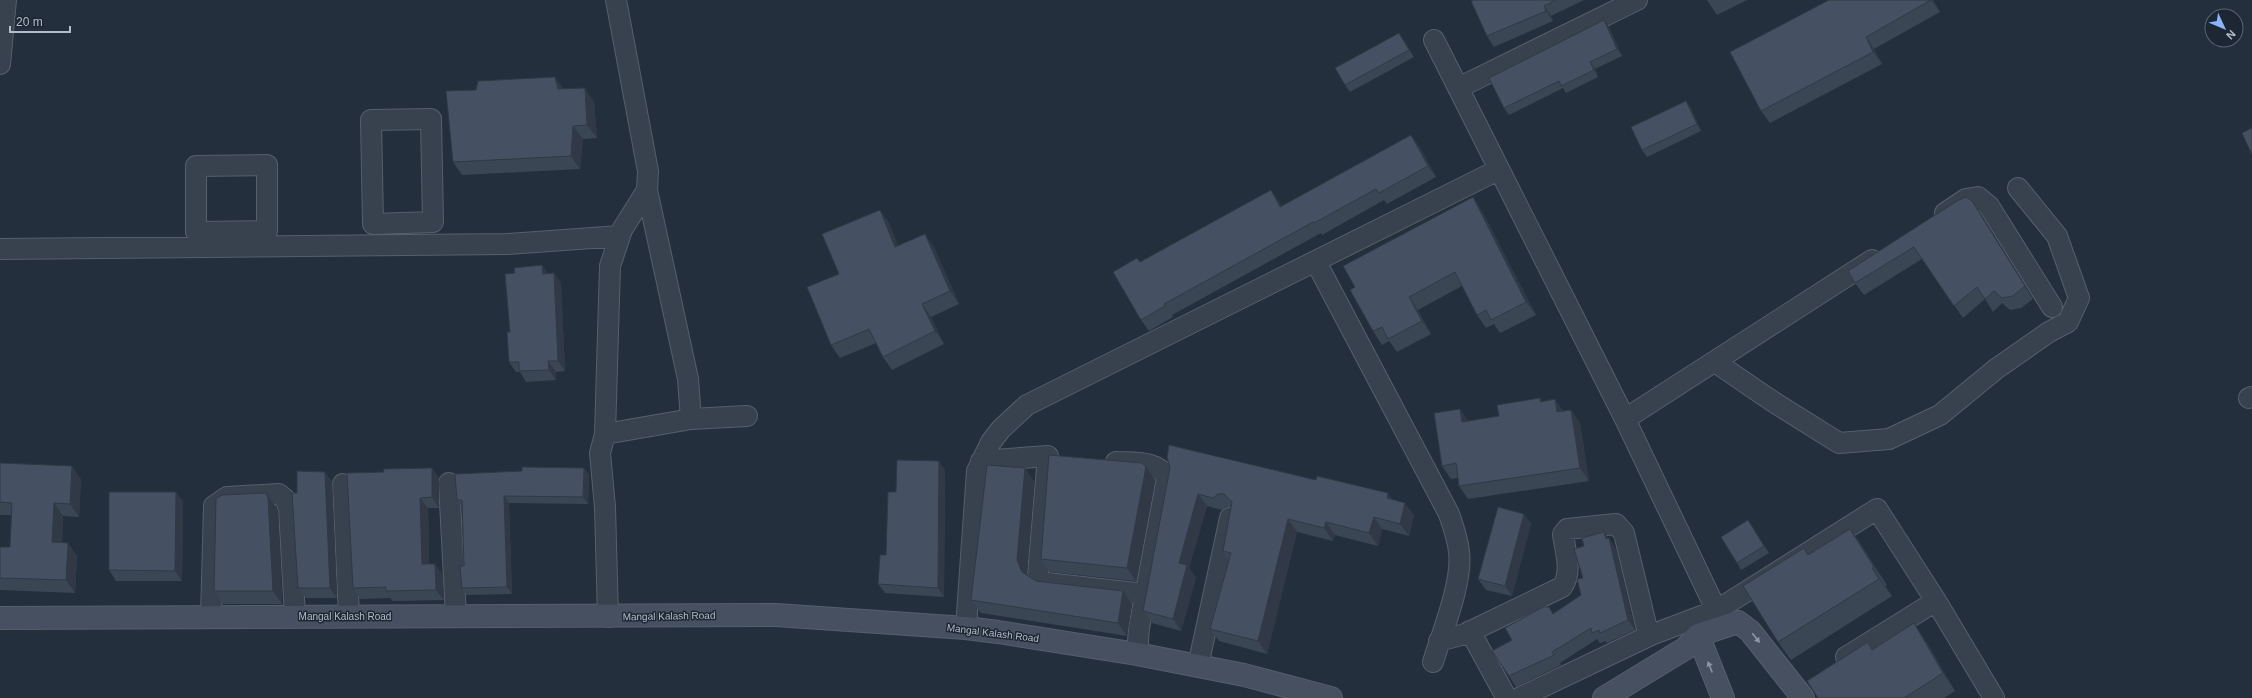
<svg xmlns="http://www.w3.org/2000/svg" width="2252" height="698" viewBox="0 0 2252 698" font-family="Arial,sans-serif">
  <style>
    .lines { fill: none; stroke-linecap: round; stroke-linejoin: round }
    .street-casing { stroke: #565f6c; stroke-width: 22 }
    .secondary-casing { stroke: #565f6c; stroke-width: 24 }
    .street { stroke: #38414e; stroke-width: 20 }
    .secondary { stroke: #465061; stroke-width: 22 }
    .wall { fill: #3b4654 }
    .shaded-wall { fill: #303945 }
    .building { fill: #455162; stroke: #303945 }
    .oneway { fill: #8e96a5 }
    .labels { text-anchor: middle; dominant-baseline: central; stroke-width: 3; stroke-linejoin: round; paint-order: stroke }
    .street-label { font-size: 10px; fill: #b4bcc9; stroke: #1d2633 }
  </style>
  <rect width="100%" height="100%" fill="#242f3e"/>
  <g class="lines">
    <!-- street casing -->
    <g class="street-casing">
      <path id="street" d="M1434,40L1625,419L1722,622
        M0,64L6,0
        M1458,88L1637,0
        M431,119L433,222L373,224L371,120Z
        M267,165V231L196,232V166Z
        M647,190L688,379L691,419
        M1945,213L1966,199L1978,197L1989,206L2052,307
        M0,249L507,244L620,236
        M1316,262L1449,514C1453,526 1458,539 1459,552C1463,581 1442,633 1433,662
        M1715,362L1772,401L1839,443L1889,439L1940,415L1996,369L2049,332L2068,322L2079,298L2057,236L2018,188
        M2249,398L2252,397
        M1625,419L1872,260
        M605,434L691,419L747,416
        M981,461L1048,456L1038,574L1041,580L1046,583L1145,594
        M1116,462C1134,463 1158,460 1167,478L1139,628L1137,654
        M449,483L456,616
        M343,484L349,616
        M211,616L214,506L227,497L279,494L286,500L289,509L295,616
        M608,617L605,507L600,453L605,434L610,266L622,230L647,190L648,171L616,0
        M966,628L977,471L991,442L1001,429L1027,405L1498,170
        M1470,631L1505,695L1508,698
        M1439,641L1465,634L1562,587C1573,572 1565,551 1563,534L1567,529L1616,524L1624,533L1648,633L1651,635L1717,610L1877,509L1936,601L1994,698
        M1846,657L1936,601
        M1198,666L1230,518
        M1519,698L1651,635"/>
    </g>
    <!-- secondary casing -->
    <g class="secondary-casing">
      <path id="secondary" d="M0,618L776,615L966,628L998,632L1137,654L1244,675L1331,698
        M1698,635L1723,698
        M1604,698L1686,648L1698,635L1738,622L1750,631L1803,698"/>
    </g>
    <!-- street -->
    <use href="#street" class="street"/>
    <!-- secondary -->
    <use href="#secondary" class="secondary"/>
  </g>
  <!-- wall -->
  <path class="wall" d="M1474,0H1584L1551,16L1553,21L1494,47L1487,36Z
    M1707,0H1747L1717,15Z
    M1829,0H1933L1940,12L1874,49L1882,64L1770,123L1761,111Z
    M1609,27L1622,56L1595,69L1598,77L1566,93L1563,88L1509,115L1504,108Z
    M1404,40L1414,57L1350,92L1345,85Z
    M563,89L594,102L597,138L583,139L580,169L462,175L453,162Z
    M1691,108L1701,131L1647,157L1642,150Z
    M1419,146L1436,177L1387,204L1384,200L1322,235L1321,233L1172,315L1173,317L1149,331L1141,320L1137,258L1140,262L1271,190L1281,206Z
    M1966,197L1980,214L2033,299L2021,308L2010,310L2002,303L1993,312L1985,299L1963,318L1922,259L1864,295L1855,283Z
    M880,210L889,223L898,246L934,247L959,304L931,317L944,344L892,370L883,357L876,343L840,358L831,345L839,274Z
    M1482,211L1536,315L1500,333L1494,324L1486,328L1477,315L1462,286L1418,310L1431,334L1397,352L1389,341L1382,345L1373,331Z
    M542,265L548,274L561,283L565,371L556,372V380L526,382L520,372H516L509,362L510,332L515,273Z
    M1540,398L1542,401L1563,411L1571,410L1580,423L1589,481L1468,499L1459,486L1458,478L1451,479L1442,466L1469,421L1499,416Z
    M0,463L81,479L79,517L63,516L62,543H68L77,556L75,593L0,590V547H10L12,515H0Z
    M1146,467L1155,480L1136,581L1050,572L1041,559Z
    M432,468L439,478V508H428L429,564H435L442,574L444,600L393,601L390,598L360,599L353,588L384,472Z
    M584,468L589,475L588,504L509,503L512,594L466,595L462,588L464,566L462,507L457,500L522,471Z
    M1170,468L1393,500L1414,515L1409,536L1382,529L1378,546L1335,535L1333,541L1297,532L1267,654L1219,641L1210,629L1229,560L1223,551L1231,507H1227L1222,510L1207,506L1189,568L1196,578L1181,631L1152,623L1143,611Z
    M945,470L944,597L885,593L878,584L886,555L896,492Z
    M325,472L332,482L337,598H306L298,588L297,493Z
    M1034,481L1027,573L1028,576L1036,581L1132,604L1127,636L981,613L971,600Z
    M176,492L183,502L182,581H116L109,570Z
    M266,493L275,506L278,511L282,604H223L214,591Z
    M1524,514L1531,524L1512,596L1486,590L1478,579Z
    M1748,520L1769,553L1741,570L1737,563Z
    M1850,529L1862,546L1887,585L1885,586L1892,596L1791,660L1778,642L1809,555Z
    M1604,532L1616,549L1635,630L1607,643L1606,641L1600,643L1597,639L1560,663L1561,665L1516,687L1509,676L1512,640L1581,595L1584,546Z
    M1926,641L1955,691L1944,698H1818L1868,642L1873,649Z"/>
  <!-- shaded-wall -->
  <path class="shaded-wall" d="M1931,0H1933L1940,12Z
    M1544,6L1551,16L1553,21L1546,11Z
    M1604,20L1609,27L1622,56L1617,49Z
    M1399,33L1404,40L1414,57L1409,50Z
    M1866,37L1874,49L1882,64L1873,52Z
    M1590,62L1595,69L1598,77L1594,70Z
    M555,77L564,90L558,89Z
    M585,88L594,102L597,138L587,125Z
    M1686,101L1691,108L1701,131L1697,124Z
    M573,126L583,139L580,169L571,156Z
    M1411,135L1419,146L1436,177L1428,166Z
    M1271,190L1279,201L1288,218L1280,207Z
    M1473,197L1482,211L1536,315L1526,302Z
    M880,210L889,223L904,260L895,247Z
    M925,234L934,247L959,304L950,291Z
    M542,265L549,276L543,274Z
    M554,273L561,283L565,371L558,361Z
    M1409,297L1418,310L1431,334L1422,321Z
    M922,304L931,317L944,344L935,331Z
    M548,361L556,372V380L549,370Z
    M1555,399L1564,412H1557Z
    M1460,409L1469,422H1462Z
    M1571,410L1580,423L1589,481L1580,468Z
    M939,461L945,470L944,597L938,588Z
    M72,466L81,479L79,517L70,504Z
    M1146,467L1155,480L1136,581L1127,568Z
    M432,468L439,478V508L432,497Z
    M584,468L589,475L588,504L583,497Z
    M1025,468L1034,481L1027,573L1031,585L1022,572L1017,560Z
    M325,472L332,482L337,598L330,588Z
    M176,492L183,502L182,581L175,571Z
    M266,493L275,506L278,511L282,604L273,591Z
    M1388,493L1397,505L1387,498Z
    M1198,494L1207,506L1189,568L1196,578L1181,631L1173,619L1179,563Z
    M504,496L509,503L512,594L507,587Z
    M420,498L428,508L429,574L422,564Z
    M54,503L63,516L61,555L52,542Z
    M1405,503L1414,515L1409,536L1400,524Z
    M1524,514L1531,524L1512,596L1505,586Z
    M1374,517L1382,529L1378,546L1369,533Z
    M1288,519L1297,532L1267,654L1258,641Z
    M1748,520L1753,527L1769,553L1764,546Z
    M1326,522L1335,535L1333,541L1324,528Z
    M1850,529L1862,546L1887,585L1874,567Z
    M1604,532L1616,549L1635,630L1628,620Z
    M68,543L77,556L75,593L66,580Z
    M435,564L442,574L444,600L436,590Z
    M1872,568L1885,586L1892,596L1879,579Z
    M1123,591L1132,604L1127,636L1118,623Z
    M1914,623L1926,641L1955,691L1943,673Z"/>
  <!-- building -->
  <path class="building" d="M1474,0H1556L1544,6L1546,11L1487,36L1471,1Z
    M1829,0H1931L1866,37L1873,52L1761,111L1730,52Z
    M1604,20L1617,49L1590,62L1594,70L1561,86L1559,81L1504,108L1489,78Z
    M1399,33L1409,50L1345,85L1335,68Z
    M555,77L558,89L585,88L587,125L573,126L571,156L453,162L446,91L476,90L478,81Z
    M1686,101L1697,124L1642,150L1631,127Z
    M2252,128V155L2242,133Z
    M1411,135L1428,166L1379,193L1376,189L1314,223L1313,222L1164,304L1165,306L1141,320L1113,272L1137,258L1140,262L1271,190L1280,207Z
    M1473,197L1526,302L1491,320L1486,310L1477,315L1455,272L1409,297L1422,321L1388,339L1382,327L1373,331L1350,290L1355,287L1343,266Z
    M1966,197L1972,201L2025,286L2013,296L2002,298L1994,291L1985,299L1977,287L1954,306L1914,247L1855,283L1848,271L1957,201Z
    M880,210L895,247L925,234L950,291L922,304L935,331L883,357L869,329L831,345L807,287L839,274L822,234Z
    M542,265L543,274L554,273L558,361H548L549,370L519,371V362H509L507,332H510L505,274L515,273L514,268Z
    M1540,398V402L1555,399L1557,412L1571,410L1580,468L1459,486L1456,463L1442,466L1434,413L1460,409L1462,422L1499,416L1497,405Z
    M1169,445L1316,480L1317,476L1388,493L1387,498L1405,503L1400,524L1374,517L1369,533L1326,522L1324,528L1288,519L1258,641L1210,629L1231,553L1223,551L1232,502L1224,494H1218L1213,498L1198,494L1179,563L1187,565L1173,619L1143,611L1170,468L1167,457Z
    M1049,455L1142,463L1146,467L1127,568L1041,559Z
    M897,460L939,461L938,588L878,584L880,555H886L888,492H896Z
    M0,463L72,466L70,504L54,503L52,542L68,543L66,580L0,578V547H10L12,503L0,502Z
    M987,465L1025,468L1017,560L1022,572L1036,581L1123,591L1118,623L971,600Z
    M522,467L584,468L583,497L504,496L507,587L462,588L460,566H464L462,500H457L455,474L522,471Z
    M432,468V497L420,498L422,564H435L436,590L386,591V587L353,588L347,473L384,472L383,469Z
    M297,471L325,472L330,588H298L292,493H297Z
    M109,492H176L175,571L109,570Z
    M266,493L268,498L273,591H214L216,499L222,495Z
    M1498,507L1524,514L1505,586L1478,579Z
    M1748,520L1764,546L1737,563L1721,537Z
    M1850,529L1874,567L1872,568L1879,579L1778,642L1743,586L1804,548L1808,555Z
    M1604,532L1606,539L1609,538L1628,620L1600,633L1599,630L1592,633L1591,628L1552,652L1554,655L1509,676L1492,651L1512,640L1505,628L1543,607H1549L1553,614L1581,595L1577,579L1583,578L1574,549L1584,546L1582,538Z
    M1914,623L1943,673L1904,698H1818L1807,681L1868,642L1872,650Z"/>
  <!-- one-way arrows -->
  <defs><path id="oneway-solid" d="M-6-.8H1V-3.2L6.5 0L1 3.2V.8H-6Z"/></defs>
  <g class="oneway">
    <use href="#oneway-solid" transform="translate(1756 638) rotate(52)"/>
    <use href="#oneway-solid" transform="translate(1710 667) rotate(-112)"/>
  </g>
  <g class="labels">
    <!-- street labels -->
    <g class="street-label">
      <text x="345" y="616">Mangal Kalash Road</text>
      <text transform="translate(669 616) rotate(-1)">Mangal Kalash Road</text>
      <text transform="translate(993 633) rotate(7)">Mangal Kalash Road</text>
    </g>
  </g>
  <!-- north arrow -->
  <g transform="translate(2224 28) rotate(134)"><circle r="19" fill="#1d2633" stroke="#59626f"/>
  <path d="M0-3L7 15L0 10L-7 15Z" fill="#8ab4f8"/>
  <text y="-6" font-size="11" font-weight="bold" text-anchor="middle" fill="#b4bcc9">N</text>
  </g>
  <!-- scale -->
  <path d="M10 26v6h60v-6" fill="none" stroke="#b4bcc9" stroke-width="2"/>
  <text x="16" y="26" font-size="12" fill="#b4bcc9" stroke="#1d2633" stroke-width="3" paint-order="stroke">20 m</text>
</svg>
